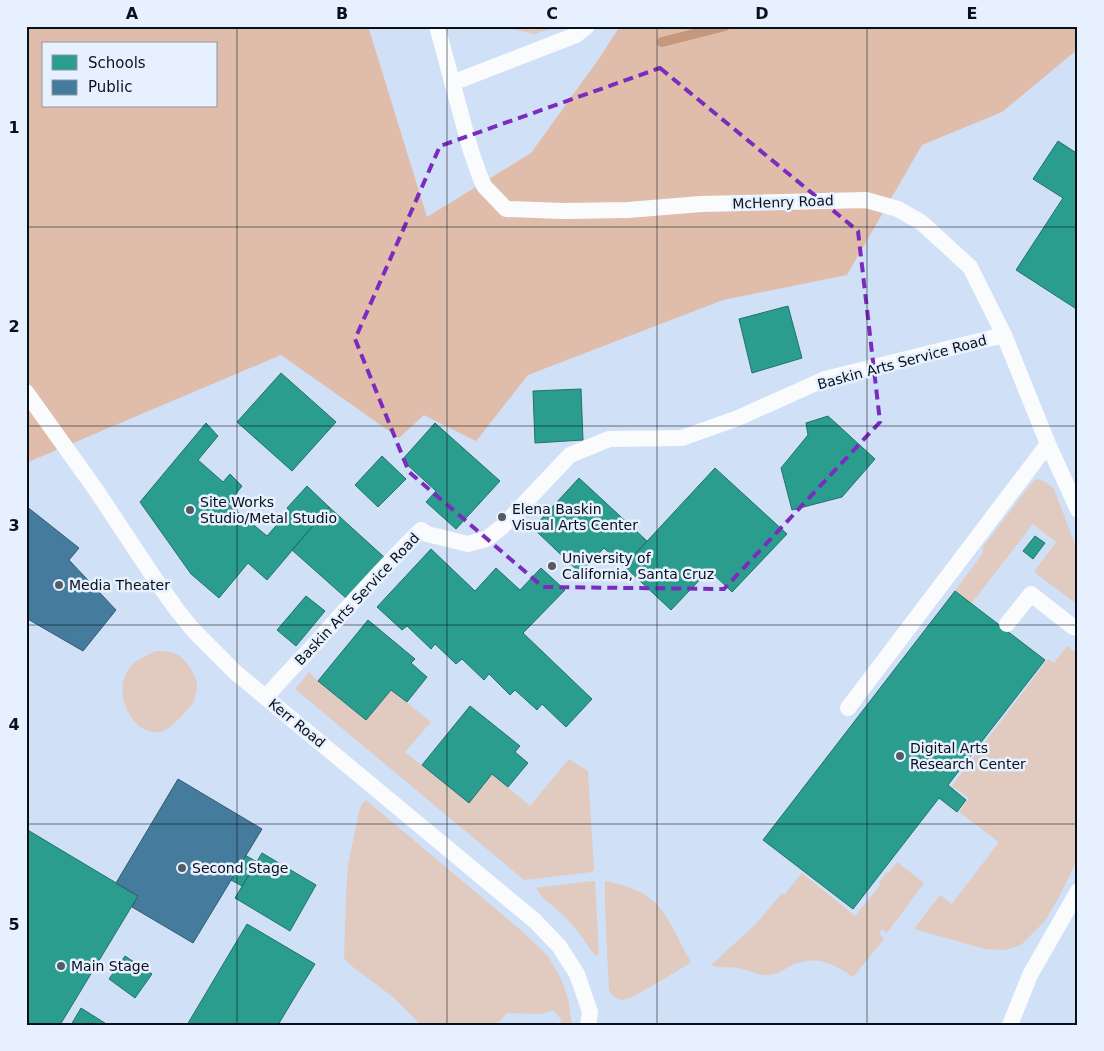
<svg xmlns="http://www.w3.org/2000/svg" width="1104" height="1051" viewBox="0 0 1104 1051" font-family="'DejaVu Sans',sans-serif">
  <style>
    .built { fill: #d0e0f6; fill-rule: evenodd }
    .green { fill: #e1cabf }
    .forest { fill: #e0bdab; fill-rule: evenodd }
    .schools { fill: #2a9d8f; stroke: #20736b }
    .public { fill: #457b9d; stroke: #335b75 }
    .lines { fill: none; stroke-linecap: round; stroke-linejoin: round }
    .stream { stroke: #c5987d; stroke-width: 10 }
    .service { stroke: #fafbfd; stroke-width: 16 }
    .marked { fill: none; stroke: #7b2cbf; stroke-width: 4; stroke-dasharray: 10 6; stroke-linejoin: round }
    .grid { fill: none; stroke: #0a1018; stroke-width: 1; stroke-opacity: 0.55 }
    .poi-dot { fill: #545b65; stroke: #e6f0ff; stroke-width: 2 }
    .labels { text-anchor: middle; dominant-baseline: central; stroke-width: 5; stroke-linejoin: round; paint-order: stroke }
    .street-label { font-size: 14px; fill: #0a1018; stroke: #e6f0ff }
    .poi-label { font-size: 14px; fill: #0a1018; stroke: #e6f0ff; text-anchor: start }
    .neatline { fill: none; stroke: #0a1018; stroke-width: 2 }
    .grid-label { font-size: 16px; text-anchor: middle; font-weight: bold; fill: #0a1018 }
  </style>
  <rect width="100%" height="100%" fill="#dce5f3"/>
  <!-- built -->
  <path class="built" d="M26,26H1078V1025H26ZM44,44H216V106H44Z"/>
  <!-- green -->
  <path class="green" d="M498,26H560L534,34Z
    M1038,479L1047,483L1054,489L1078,552V605L1034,572L1056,542L1033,524L971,604L955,591L983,553V547L1034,480Z
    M1067,646L1078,654V858L1060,895L1045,921L1021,945L1006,950L985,949L914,929L940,895L952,904L999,842L959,812L969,798L952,786L1048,659L1054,663Z
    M155,651C171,651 181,652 190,668C193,673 197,679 197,685C197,690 195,700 192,704C187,711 173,726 165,730C156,735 144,731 137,724C122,710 116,681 132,665C138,659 147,656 155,651Z
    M309,672L318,681L366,720L391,690L431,722L405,752L469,803L492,774L530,806L569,759L588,771L594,869L592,872L524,880L295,689Z
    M366,800L523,932L548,956L561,979L568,998L572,1025H560L561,1019L553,1010L541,1014L507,1013L496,1025H421L393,997L349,964L344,958L346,896L348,865L359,812L362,804Z
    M897,862L924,883L887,933L882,929L879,933L884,939L853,977C832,963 817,955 792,965C786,968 781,972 775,974C758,978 752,970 738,968C729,966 720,969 711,965L756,924L782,893L784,895L802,873L855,916L881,884L879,882L887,872L889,873Z
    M591,881H595L599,954L595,956C586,942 577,929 565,917C556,907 542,900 536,888Z
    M605,881C622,884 641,890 654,902C669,915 680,944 691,962C679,970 632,1000 621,1000C615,999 612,995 609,990L605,909Z"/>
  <!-- forest -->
  <path class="forest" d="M26,26H368L427,217L531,153L598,60L620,26H1078V49L1002,112L922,145L847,275L723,300L528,375L476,441L424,415L399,438L281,355L26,463ZM44,44H216V106H44Z"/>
  <!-- schools -->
  <path class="schools" d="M1058,141L1078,154V310L1016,270L1063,198L1033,179Z
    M788,306L802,358L752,373L739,319Z
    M281,373L336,422L292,471L237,422Z
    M581,389L583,440L535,443L533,391Z
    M828,416L875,459L842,497L792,510L781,468L808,435L806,423Z
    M206,423L218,436L198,460L223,482L230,474L242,486L228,504L267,536L289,511L287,508L307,486L329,507L267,580L248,563L219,598L191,574L140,502Z
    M435,423L500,481L456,529L426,502L436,491L402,460Z
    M382,456L406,479L378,507L355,485Z
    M715,468L787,534L732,592L709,570L671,610L624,566Z
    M579,478L647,541L624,566L604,548L580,573L533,528Z
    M329,507L384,557L346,598L292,550Z
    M1035,536L1045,543L1033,559L1023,551Z
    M431,549L475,591L496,568L520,590L541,568L565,590L523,633L592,699L566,727L542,704L537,710L515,690L510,695L489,674L484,680L462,659L456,664L435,644L431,649L407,626L402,630L377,607Z
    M955,591L1045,660L948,785L966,800L957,812L939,798L853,909L763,840Z
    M306,596L325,611L296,646L277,630Z
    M368,620L415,659L411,663L427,677L407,702L391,690L366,720L318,681Z
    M470,706L520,746L515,752L528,763L508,787L492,774L469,803L422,765Z
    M26,829L138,896L60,1025H26Z
    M262,853L316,885L290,931L235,898Z
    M245,855L257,862L242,886L231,880Z
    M247,924L315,964L299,990L278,1025H187Z
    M125,956L152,974L135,998L109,979Z
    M81,1008L108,1025H71Z"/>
  <!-- public -->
  <path class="public" d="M26,506L79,548L69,560L116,610L83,651L26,618Z
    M178,779L262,829L193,943L132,907L138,896L116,883Z"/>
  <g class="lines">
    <!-- stream -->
    <path class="stream" d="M662,42L725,26"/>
    <!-- service -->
    <path class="service" d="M437,26L470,148L479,174L484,186L506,209L564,211L628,210L701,204L866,200L898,209L922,223L970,267L1004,335L1048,444L1078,510
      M452,83L576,35L587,26
      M26,392L96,490L155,579L177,610L194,631L235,672L535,921L559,946L577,974L590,1012L588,1025
      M1007,624L1031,594L1073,627L1078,628
      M266,698C280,679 297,664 313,646C348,607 383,567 421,530L427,534L468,544L486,539L502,527L570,455L609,439L682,438L738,418L825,379L1004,335
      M848,708L1048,444
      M1010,1025L1030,975L1078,891"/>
  </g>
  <!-- marked area -->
  <path class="marked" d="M660,68L858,231L880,422L724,589L543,587L409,472L355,339L440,146Z"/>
  <!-- grid -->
  <path class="grid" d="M237,26V1025M447,26V1025M657,26V1025M867,26V1025M26,227H1078M26,426H1078M26,625H1078M26,824H1078"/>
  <!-- markers -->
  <g class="poi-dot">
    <circle cx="190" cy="510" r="5"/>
    <circle cx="502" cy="517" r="5"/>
    <circle cx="552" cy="566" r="5"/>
    <circle cx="59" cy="585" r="5"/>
    <circle cx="900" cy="756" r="5"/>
    <circle cx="182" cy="868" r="5"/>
    <circle cx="61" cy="966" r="5"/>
  </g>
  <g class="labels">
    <!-- street labels -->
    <g class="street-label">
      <text transform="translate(783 202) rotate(-2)">McHenry Road</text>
      <text transform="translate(902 362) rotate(-15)">Baskin Arts Service Road</text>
      <text transform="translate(357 599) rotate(-47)">Baskin Arts Service Road</text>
      <text transform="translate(297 723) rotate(39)">Kerr Road</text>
    </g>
    <!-- poi labels -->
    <g class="poi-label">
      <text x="200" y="502">Site Works<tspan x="200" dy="16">Studio/Metal Studio</tspan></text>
      <text x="512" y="509">Elena Baskin<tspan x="512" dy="16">Visual Arts Center</tspan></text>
      <text x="562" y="558">University of<tspan x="562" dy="16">California, Santa Cruz</tspan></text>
      <text x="69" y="585">Media Theater</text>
      <text x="910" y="748">Digital Arts<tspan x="910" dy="16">Research Center</tspan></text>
      <text x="192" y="868">Second Stage</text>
      <text x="71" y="966">Main Stage</text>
    </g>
  </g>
  <!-- border -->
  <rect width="1104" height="1051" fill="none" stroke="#e6f0ff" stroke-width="55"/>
  <!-- legend -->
  <rect x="42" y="42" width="175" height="65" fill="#e6f0ff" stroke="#8e96a3"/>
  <rect x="52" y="55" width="25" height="15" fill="#2a9d8f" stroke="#8e96a3"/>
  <text x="88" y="68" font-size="15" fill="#0a1018">Schools</text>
  <rect x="52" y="80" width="25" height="15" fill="#457b9d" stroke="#8e96a3"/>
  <text x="88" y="92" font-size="15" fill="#0a1018">Public</text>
  <rect x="28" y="28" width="1048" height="996" class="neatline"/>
  <g class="grid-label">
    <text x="132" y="19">A</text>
    <text x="342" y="19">B</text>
    <text x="552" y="19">C</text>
    <text x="762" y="19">D</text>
    <text x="972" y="19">E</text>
    <text x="14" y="133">1</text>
    <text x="14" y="332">2</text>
    <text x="14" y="531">3</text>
    <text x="14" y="730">4</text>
    <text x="14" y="930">5</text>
  </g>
</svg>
